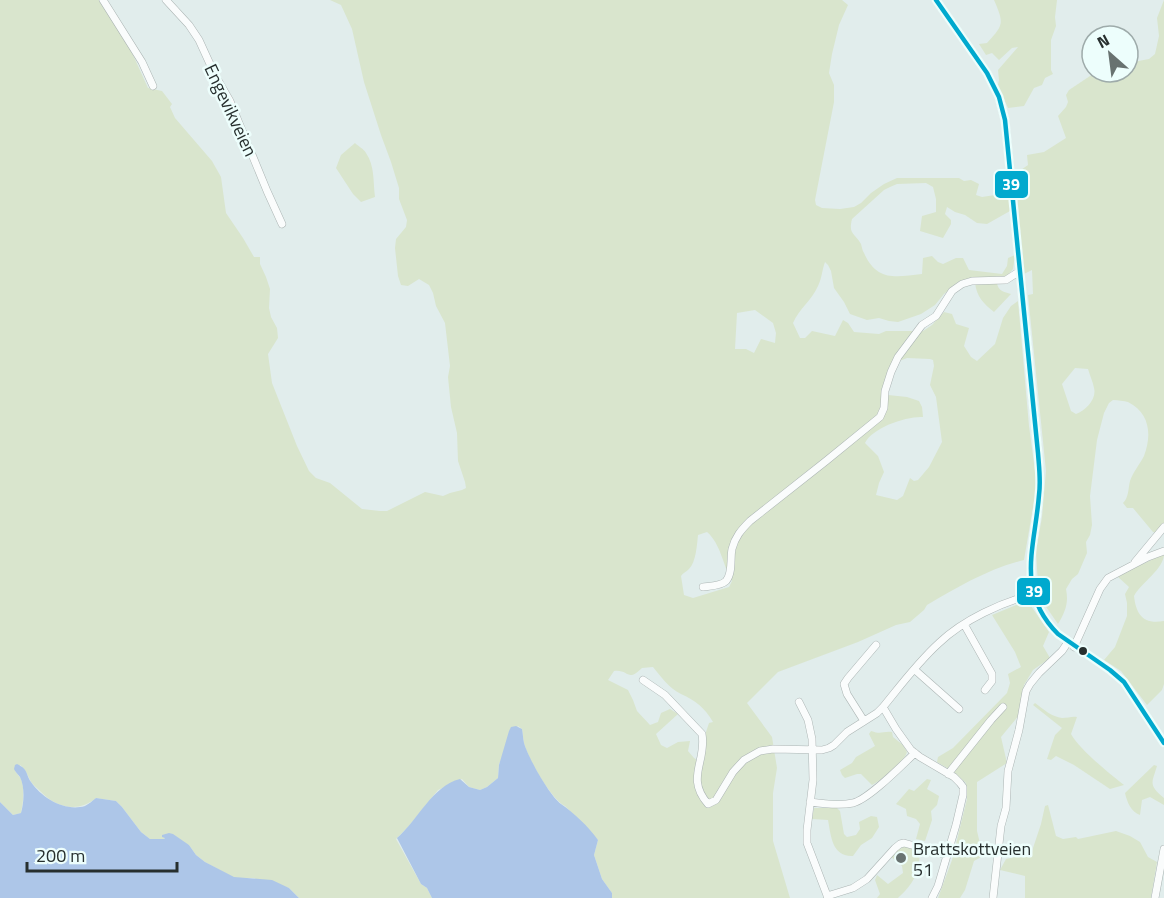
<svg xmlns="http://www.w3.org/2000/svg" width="1164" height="898" viewBox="0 0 1164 898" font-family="'Titillium Web',sans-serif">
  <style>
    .green { fill: #d9e5cd; fill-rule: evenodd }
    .water { fill: #adc6e8 }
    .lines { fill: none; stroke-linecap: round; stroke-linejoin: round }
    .minor-casing { stroke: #acb5b4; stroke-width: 8 }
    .minor { stroke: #fafcfc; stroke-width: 7 }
    .bus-1-casing { stroke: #edfefc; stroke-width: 9 }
    .bus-1 { stroke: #00a9ce; stroke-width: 4.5 }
    .bus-dot { fill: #272f2e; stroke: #edfefc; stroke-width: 2 }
    .poi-dot { fill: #687270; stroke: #edfefc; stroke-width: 2 }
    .labels { text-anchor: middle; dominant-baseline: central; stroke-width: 5; stroke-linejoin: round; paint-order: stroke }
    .street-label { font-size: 18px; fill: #272f2e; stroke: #edfefc }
    .poi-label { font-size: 18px; fill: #272f2e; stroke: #edfefc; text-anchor: start }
    .line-badge { stroke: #edfefc; stroke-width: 2 }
    .badge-label { font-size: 16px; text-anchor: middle; font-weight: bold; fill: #fff }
  </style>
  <rect width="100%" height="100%" fill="#e1edec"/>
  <!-- green -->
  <path class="green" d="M0,0H100L129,46L148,88L162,91L172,104L170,107L175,118L212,161L221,177L226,213L243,238L254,257H260V264L266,277L270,289L269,308L271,317L277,328L278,338L268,354L272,383L297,446L309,471L316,478L330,483L362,509L380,511H387L425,492L443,496L450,493L462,490L466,488L465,482L458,461L457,433L451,407L448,377L450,366L445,323L436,306L433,293L429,285L419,279L408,286L401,285L398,276L395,248L396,239L406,227L407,220L399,199V188L391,162L381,135L364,82L352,29L341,5L330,0H842L848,5L839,25L832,54L829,73L834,85V102L815,200L816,205L822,208L840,209L854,207L861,203L871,193L884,184L897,178H959L964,181L971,180L979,184L976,195L982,197L995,195L997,181L1006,179L1009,190L1010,211L987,224L977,223L965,215L955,212L947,207L945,214L951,220V224L943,238L920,231L922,216L936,212V199L933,187L926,183L897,184L890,187L884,190L852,219C848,235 855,233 861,244C862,247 862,250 864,253C877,282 896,277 922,274L923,258L932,256L938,262L943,264L956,258H963L969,270L1002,274L1007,266L1008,258L1015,255L1013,269L1007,276L993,278L975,277L958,282L944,294L935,305L921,314L898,322L889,321L879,318L867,320L850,314L844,302L834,288L831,271L828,265L825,262C822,270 822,278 818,286C812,300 799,309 793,323L800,338H805L812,331L835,336L843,320L848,323L854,332L879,334L886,331H923L932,325L944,312L952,314L956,324L969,328L964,346L971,357L977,361L995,344L1003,318L1011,306L1018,301L1029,426L1035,471L1036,490L1024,560C988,569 958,587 927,605L924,610L910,622L896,625L858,642L778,672L747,703L772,737L777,768L773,793V841L790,898H612V893L602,879L594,855L598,840L565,806C551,799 528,759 524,743C523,739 523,734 522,729L518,726L499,764L498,778L487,787L480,790L469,787L462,779L438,790L408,827L396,839L421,884L427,888L432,898H299L289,888L253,878H234L205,862L196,855L189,845L165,838L164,839H150L141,832L122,807L116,801L96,798C78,813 56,808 40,791C37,788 32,784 30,780C27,774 26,770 20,765L15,771C17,773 19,776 21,779C25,788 23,804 21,813L13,815L0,802ZM755,310L773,323L776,333L775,343L761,339L754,353L746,349H735L737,313ZM907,358L930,359L933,360L934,366L930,385L936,397L942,442L929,467L918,480L914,481L910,478L903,496L897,500L876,495L879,483L884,472L878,456L865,443C872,428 906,416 923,417L922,407L919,401L907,397L888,395V393L897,362ZM707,532C721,544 723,566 732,581L729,587L693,598L684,595L681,576C683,573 686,572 689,569C696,562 697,545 698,535ZM653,667C661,677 669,688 681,694C696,701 704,707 713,722L709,723L706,732L704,761L700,762L694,758L688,751L690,741L678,742L667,748L661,745L656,734L678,714L670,709L661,713L658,722L650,725L637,711L633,700L628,690L608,680L614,671C629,669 627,683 642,668Z
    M994,0H1057L1055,17L1056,26L1051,40V70L1053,74L1045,78L1042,85L1034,88L1024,106L1008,108L998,85L999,80L998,70L1018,47L1012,48L999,60L992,53L986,55L979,44L987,43C1004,25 1004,23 994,0Z
    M1164,0V524L1156,533L1153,532L1133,508H1127L1123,503C1129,497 1128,489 1130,481C1133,472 1140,464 1144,456C1152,435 1150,413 1128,402C1124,401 1118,400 1113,400L1109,403L1104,413L1097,440L1090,496L1092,525L1090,535L1086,542L1087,553L1078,574L1072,579L1066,589C1069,603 1065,612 1058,624L1042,601L1038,585L1036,551L1042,517L1046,471L1028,295L1033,294L1032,270L1024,274L1016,185L1018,172L1028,165L1027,155L1044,152L1066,138L1058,116L1066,107L1068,102L1066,95L1069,90L1093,74L1097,72H1128V63L1149,59L1155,54L1159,36L1157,18ZM1075,368L1088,369C1090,376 1093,382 1094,388C1097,399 1086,410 1076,414L1071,411L1062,384Z
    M355,143C358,146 364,149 366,153C375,166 373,182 375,197L361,202L353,194L336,168L341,155Z
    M975,283H997C998,291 1004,292 1011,294L994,312C983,303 977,297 975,283Z
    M1164,554C1164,569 1141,583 1134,596C1136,614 1143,625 1164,621V684L1162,690L1147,705L1121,671L1104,660L1115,647L1127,616V603L1125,594L1129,587L1117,576Z
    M1026,601L1031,606L1049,632L1043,646L1050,658L1033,670L1024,685L1020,714L1001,737L1007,763L977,782V831L983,856L974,861L965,890L960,898H938L952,860L967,799L966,783L954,772L937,762L938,757L953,748L1007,693L1010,683L1008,674L1021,667L1015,652L992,615Z
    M1035,703C1043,709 1052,717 1062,718C1068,718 1072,716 1077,717L1071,734C1080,750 1109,773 1124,785L1110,789L1074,765L1056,756L1051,760L1047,759L1055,735L1062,728L1033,705Z
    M871,731C882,735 882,731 892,732L893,737L903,745L907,752C903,765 884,778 872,785L861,774H857L845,778L842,775L840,770L852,763L856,757L875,746L869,734Z
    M1154,765L1157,766C1152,783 1148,785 1164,798V805L1150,797L1142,800L1140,815C1131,812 1127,802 1125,793Z
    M927,779L931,780L927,789L939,796L937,805L931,811L932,820L925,841L916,839L920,824L916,819L907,816L906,809L896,804L909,789L914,791Z
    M1048,805L1056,836L1063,839L1076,837L1078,839L1116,831L1130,836L1140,842L1148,857L1157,862L1151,898H1025V876L1000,870L1006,859L1031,854L1041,824L1045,806Z
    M814,808H837L840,811L844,834L847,837L856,835L860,829L859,822L871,816L877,817L879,827L872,838L861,845L853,856C832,857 831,836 828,820L812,819Z
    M905,846L920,853C918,875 914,883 898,898H877L880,894L875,880L877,875L888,884L903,873L902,866L890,856L896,851Z"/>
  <!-- water -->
  <path class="water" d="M516,726L522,729C523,734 523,739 524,743C528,757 549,795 561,804C574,813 588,826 598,840L594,855L602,879L612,893V898H432L427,888L421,884L397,838C418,820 432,786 460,779L469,787L480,790L487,787L498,778L499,765L509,731L511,727Z
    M17,764C29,770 25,773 31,782C42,798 65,812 85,806C89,804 92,801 96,798L116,801L122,807L141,832L150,839H164L165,838L162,837V835L169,833L173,834L189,845L196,855L205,862L234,877L272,880L289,888L299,898H0V802L13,815L21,813C24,803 25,787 20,777C18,774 15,772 14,769L15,765Z"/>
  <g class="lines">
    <!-- minor casing -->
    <g class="minor-casing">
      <path id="minor" d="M103,0L142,62L153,86
        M166,0L189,25L199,40L215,75L230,101L267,191L282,224
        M936,0L987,73L999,97L1005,120L1038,453C1039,467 1041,481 1039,495C1035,547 1015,591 1058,634L1110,670L1124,682L1164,743
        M1135,562L1164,527
        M703,587C710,586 721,586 726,581C733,573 730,558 732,549C735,537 741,530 750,521L826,461L880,417L884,408L885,391L891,372L898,357L922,325L936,316L952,291L962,284L972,281L1006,280L1020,271
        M964,624L992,674V681L985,690
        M1074,647L1100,589L1108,578L1148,557L1164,551
        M915,670L959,709
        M643,680L665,695L702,734C707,761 685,778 708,804L716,800L733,772L744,760L760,751L773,749L822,750L829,748L834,745L847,732L877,713L883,707C901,685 918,662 939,643C963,620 1002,602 1034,594
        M799,702L808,720L812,739L813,780L807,830V843L828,898
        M883,707L896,729L911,750L920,757L954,777L960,783L963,787V795L956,825L938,886L932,898
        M864,721L847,694L844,684L848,678L876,645
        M948,774L991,720L1003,707
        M810,802C824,804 840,806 853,803C869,799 901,766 915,753
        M827,896L853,888L867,879L895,848L900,844L904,843L947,855
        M993,898L1001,826L1006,808L1008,771L1019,730L1026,691L1030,684L1039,673L1062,651L1068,642
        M1155,898L1164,849"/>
    </g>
    <!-- minor -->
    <use href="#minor" class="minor"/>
    <!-- bus-1 casing -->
    <g class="bus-1-casing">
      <path id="bus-1" d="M936,0L987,73L999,97L1005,120L1038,453C1039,467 1041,481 1039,495C1035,547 1015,591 1058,634L1110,670L1124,682L1164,743"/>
    </g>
    <!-- bus-1 -->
    <use href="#bus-1" class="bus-1"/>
  </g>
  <!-- markers -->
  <circle class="bus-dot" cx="1083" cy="651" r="5"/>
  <circle class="poi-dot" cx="901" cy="858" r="6"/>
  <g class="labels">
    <!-- street labels -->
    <g class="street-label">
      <text transform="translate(231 110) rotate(65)">Engevikveien</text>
    </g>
    <!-- poi labels -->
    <g class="poi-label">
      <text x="913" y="848">Brattskottveien<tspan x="913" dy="21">51</tspan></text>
    </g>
  </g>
  <g class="line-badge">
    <rect x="994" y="170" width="35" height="29" rx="6" fill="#00a9ce"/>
    <rect x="1016" y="577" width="35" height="29" rx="6" fill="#00a9ce"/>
  </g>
  <g class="badge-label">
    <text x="1011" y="190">39</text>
    <text x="1034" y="597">39</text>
  </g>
  <!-- north arrow -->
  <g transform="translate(1110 54) rotate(332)"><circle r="28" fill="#edfefc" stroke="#9eabaa" stroke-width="1.5"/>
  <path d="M0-4.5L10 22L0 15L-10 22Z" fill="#687270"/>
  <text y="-9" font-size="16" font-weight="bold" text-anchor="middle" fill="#272f2e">N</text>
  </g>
  <!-- scale -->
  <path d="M27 862v9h150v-9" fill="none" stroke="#272f2e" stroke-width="3"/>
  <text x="36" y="862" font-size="18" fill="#272f2e" stroke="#edfefc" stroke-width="4.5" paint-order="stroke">200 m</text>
</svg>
